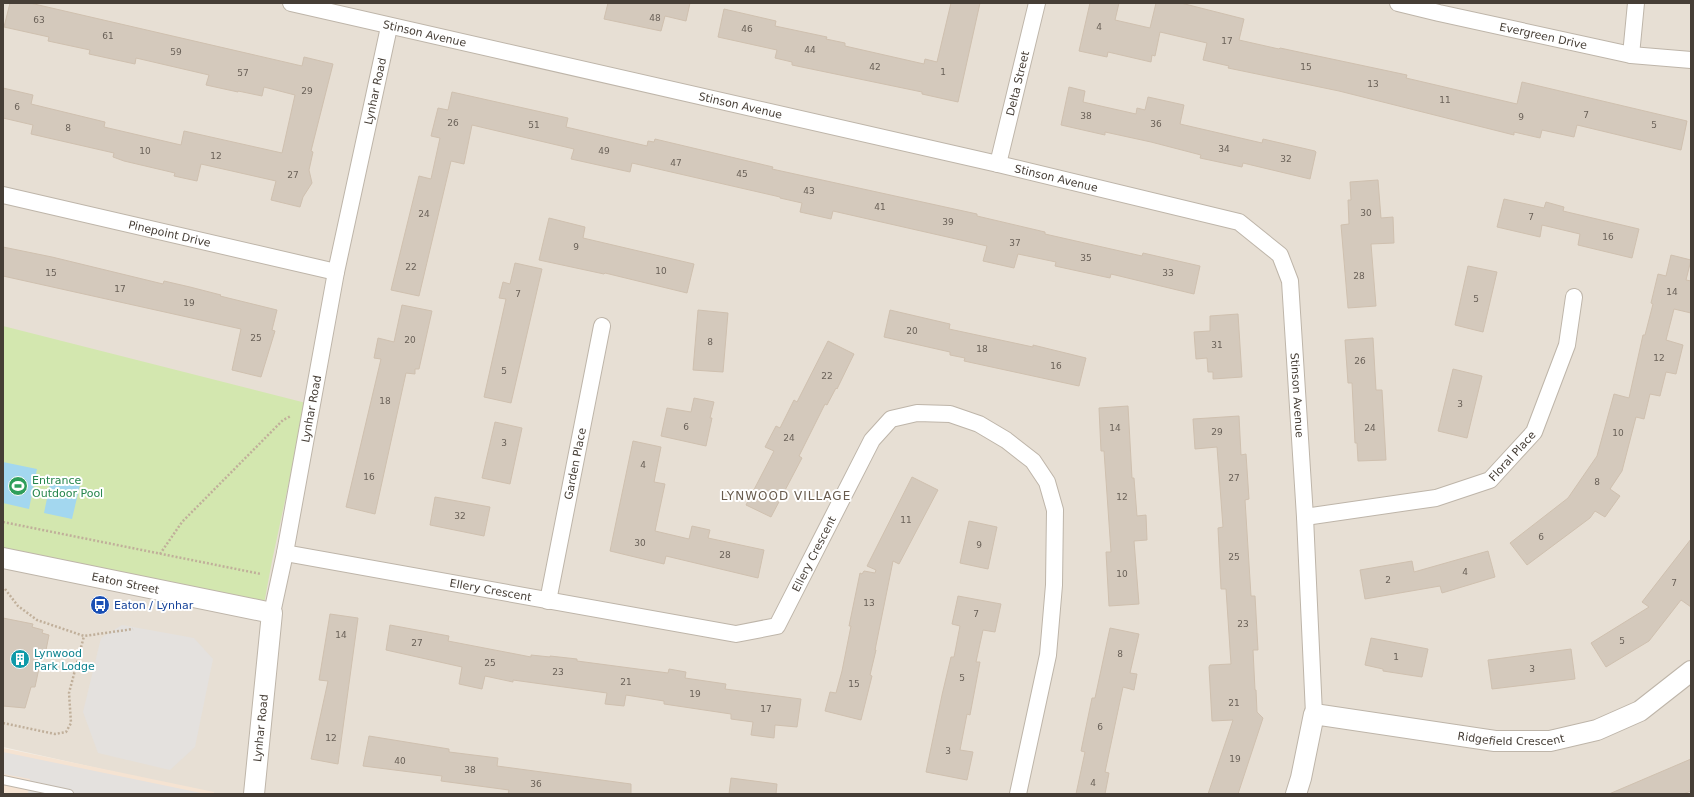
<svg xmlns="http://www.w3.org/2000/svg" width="1694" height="797" viewBox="0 0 1694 797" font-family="'DejaVu Sans',sans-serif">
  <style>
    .residential { fill: #e7dfd4 }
    .commercial { fill: #f5e3d2 }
    .green { fill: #d3e7af }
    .parking { fill: #e4e1de }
    .water { fill: #a3d7ef }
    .building { fill: #d4c9bc; stroke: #cfc0af }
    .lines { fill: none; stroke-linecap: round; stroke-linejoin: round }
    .service-casing { stroke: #beb5a9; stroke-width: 10 }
    .minor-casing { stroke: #beb5a9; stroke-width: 18 }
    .tertiary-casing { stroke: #beb5a9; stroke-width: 22 }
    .path { stroke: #c0af9a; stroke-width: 2.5; stroke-dasharray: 2 2; stroke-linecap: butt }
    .service { stroke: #fff; stroke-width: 8 }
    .minor { stroke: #fff; stroke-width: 16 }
    .tertiary { stroke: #fff; stroke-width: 20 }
    .labels { text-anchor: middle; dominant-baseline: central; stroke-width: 4; stroke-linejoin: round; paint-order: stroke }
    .number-label { font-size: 9px; fill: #6a6158 }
    .street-label { font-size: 11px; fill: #463e36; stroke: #fff }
    .leisure-label { font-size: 11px; fill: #27864d; stroke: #fff; text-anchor: start }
    .transit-label { font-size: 11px; fill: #164399; stroke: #fff; text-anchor: start }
    .culture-label { font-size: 11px; fill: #0d838f; stroke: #fff; text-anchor: start }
    .neighbourhood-label { font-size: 12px; letter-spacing: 1px; fill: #685b4d; stroke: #fff }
  </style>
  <rect width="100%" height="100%" fill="#f3eee6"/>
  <!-- residential -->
  <path class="residential" d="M3,3H1691V794H213L3,747Z"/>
  <!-- commercial -->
  <path class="commercial" d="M3,748L214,792V794H3Z"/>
  <!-- green -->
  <path class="green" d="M3,326L306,403L272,561L261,620L3,567Z"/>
  <!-- parking -->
  <path class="parking" d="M122,625L194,638L213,659L195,747L170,770L98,753L83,712L101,638Z
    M3,752L206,794H28L30,779L3,774Z"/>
  <!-- water -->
  <path class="water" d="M3,462L37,469L29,509L3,503Z
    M51,479L80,485L72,519L44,513Z"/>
  <!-- building -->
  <path class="building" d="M10,3H30L302,66L304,57L333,64L311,151L313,152L309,170L312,183L303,197L300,207L271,200L276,181L201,164L197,181L174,176L175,173L124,161L113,157L114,153L31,134L33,125L3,118V88L33,95L31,104L105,122L104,127L181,145L184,131L282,153L295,95L264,87L262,96L238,91V92L206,85L209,75L136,58L135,64L89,54L90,50L48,41L49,37L4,27Z
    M608,3H690L686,21L665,16L661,31L604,19Z
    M951,3H980L958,102L922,94V92L792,65V62L775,58L777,50L718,37L724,9L776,21L775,26L827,37L826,39L845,43V46L924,64L925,59L937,62Z
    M1090,3H1119L1115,20L1150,28L1156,3H1181L1244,19L1239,40L1279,49L1280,48L1407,75L1406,78L1517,104L1522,82L1687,121L1681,150L1577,125L1574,137L1542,130L1540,138L1514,132V135L1339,91L1228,68L1229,66L1203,60L1207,43L1160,32L1155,56L1152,55L1151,62L1108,52L1107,57L1079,51Z
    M1069,87L1085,91L1083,102L1136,114L1137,108L1145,110L1148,97L1184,105L1180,124L1262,143L1263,139L1315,151L1316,152L1310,179L1243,163L1242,167L1200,158L1201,155L1151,142L1105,132V135L1061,125Z
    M452,92L568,118L566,127L647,146L648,141L654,142L655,139L773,167L772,169L977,214V216L1045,232V234L1142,256L1143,253L1200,266L1194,294L1111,274L1110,278L1055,266L1056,262L1018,254L1014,268L983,261L987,246L833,211L831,219L800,212L802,203L780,198V197L632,163L630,172L571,159L574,149L472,125L464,164L451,161L419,296L391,290L419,176L431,179L440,138L431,136L438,108L448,110Z
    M1378,180L1381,218L1393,217L1394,243L1371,244L1376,306L1348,308L1341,225L1349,224L1348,200H1351L1350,182Z
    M1504,199L1544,208L1546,202L1564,207L1563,211L1639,229L1632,258L1578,245L1580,234L1542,225L1540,237L1497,227Z
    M549,218L585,227L583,238L694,264L687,293L605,273L604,274L539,260Z
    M3,247L52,257L163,284L164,281L190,287L221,295L220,296L277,310L272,330L275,331L261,377L232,370L241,329L3,276Z
    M1671,255L1691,260L1686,280L1691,281V313L1674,309L1666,340L1683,345L1676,374L1666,372L1660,396L1650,394L1644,419L1636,417L1622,471L1610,489L1620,496L1605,517L1595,511L1590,518L1527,565L1510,543L1568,498L1597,456L1614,394L1629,398L1643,335H1645L1653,304L1651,303L1658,274L1666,276Z
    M515,263L542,269L511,403L484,397L506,299L499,298L503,282L510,284Z
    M1468,266L1497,272L1483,332L1455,325Z
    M402,305L432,311L419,369H415V374L406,373L375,514L346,507L381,359L374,358L378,338L394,342Z
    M698,310L728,313L723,372L693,370Z
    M890,310L950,324L949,329L1033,347V345L1086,358L1079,386L964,361L965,358L950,355V352L884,337Z
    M1238,314L1242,377L1213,379V372H1208L1207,358L1196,359L1194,332L1210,331V316Z
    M1373,338L1376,390H1382L1386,460L1358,461L1357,443H1355L1352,383H1348L1345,340Z
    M828,341L854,354L837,389L836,388L827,405L825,404L799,456L802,458L771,517L746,505L774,451L765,447L776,426L780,428L794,400L797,402Z
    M1453,369L1482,376L1467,438L1438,431Z
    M694,398L714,402L710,418H712L706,446L661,436L667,408L691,412Z
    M1128,406L1132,478H1134L1137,516L1146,515L1147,540L1134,541L1139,604L1109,606L1106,552H1111L1104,451H1101L1099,408Z
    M1239,416L1241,455L1246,454L1249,499L1245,500L1251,596H1255L1258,650H1253L1255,690H1256L1257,712L1263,718L1238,794H1208L1233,720L1212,721L1209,667L1210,665L1231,664L1226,589H1221L1218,528L1223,527L1217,447L1195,449L1193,419Z
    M495,422L522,428L510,484L482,478Z
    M633,441L661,447L654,482L665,484L655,531L689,539L692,526L710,530L708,538L764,550L758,578L666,556L664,564L610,551Z
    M912,477L938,490L899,564L893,561L875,650H876L870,675L872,676L861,720L825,711L830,692L836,693L842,671L851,626H849L860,573L862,574L864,571L875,573L876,570L867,566Z
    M435,497L490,507L484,536L430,525Z
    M969,521L997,527L988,569L960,563Z
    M1691,539V607L1681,600L1649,641L1606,667L1591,643L1649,607L1642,602Z
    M1488,551L1495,577L1442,593L1440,586L1365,599L1360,570L1412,561L1414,572Z
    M958,596L1001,604L995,632L983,630L976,662H980L970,715L967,714L960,750L973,752L967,780L926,772L942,695L951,657H954L960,626L952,624Z
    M330,614L358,618L338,764L311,759L328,681L319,680Z
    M3,618L33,624L32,627L43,630L42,633L49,635L45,655L42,654L35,687H31L25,708L3,706Z
    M390,625L449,636L448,641L531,657V655L550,657V656L577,659V661L668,673L669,669L686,672L685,678L726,684L725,689L801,699L797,727L775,725L774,738L751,735L753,722L731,719V714L664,704V701L626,695L624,706L605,704L607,693L513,680V682L485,676L482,689L459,684L462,667L386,650Z
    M1110,628L1139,634L1130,673L1137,674L1134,690L1123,687L1105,772L1109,773L1105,794H1076L1085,752L1081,751L1092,698H1095Z
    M1371,638L1428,649L1422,677L1383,671V669L1365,665Z
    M1571,649L1575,679L1492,689L1488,660Z
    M369,736L449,749V752L498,758L497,766L631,784V794H508L509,790L441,781L442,776L363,766Z
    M1691,759V791L1683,794H1609Z
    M731,778L777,784L776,794H729Z"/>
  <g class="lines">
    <!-- service casing -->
    <g class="service-casing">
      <path id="service" d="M3,780L69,794"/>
    </g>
    <!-- minor casing -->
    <g class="minor-casing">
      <g id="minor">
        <path id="s1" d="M291,3L998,164L1239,222L1280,255L1290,281L1305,517L1314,714"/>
        <path id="s2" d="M1398,3L1439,13L1631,55L1691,60"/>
        <path d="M1631,55L1636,3"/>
        <path id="s3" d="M998,164L1037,3"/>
        <path id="s4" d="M3,195L336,272"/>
        <path id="s5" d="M1305,517L1436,498L1490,480L1534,432L1567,345L1574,297"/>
        <path id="s6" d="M285,553L736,634L777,626L872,440L891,419L917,413L950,414L979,424L1006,440L1033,461L1047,482L1055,510L1054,585L1048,655L1018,794"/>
        <path id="s7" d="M548,601L602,326"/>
        <path id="s8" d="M272,613L285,553L336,272L389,27"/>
      </g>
    </g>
    <!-- tertiary casing -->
    <g class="tertiary-casing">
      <g id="tertiary">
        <path id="s9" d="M3,558L272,613L254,794"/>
        <path id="s10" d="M1296,794L1301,778L1314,714L1495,741H1550L1597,730L1640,711L1691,671"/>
      </g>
    </g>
    <!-- path -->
    <path class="path" d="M3,522L261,574
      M160,554L182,522L283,420L291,416
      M5,589L18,606L37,620L84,636L133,629
      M3,723L55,734L66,732L71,723L69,693L84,636"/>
    <!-- service -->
    <use href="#service" class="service"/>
    <!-- minor -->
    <use href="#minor" class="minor"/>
    <!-- tertiary -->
    <use href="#tertiary" class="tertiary"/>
  </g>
  <!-- icons -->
  <defs>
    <g id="stadium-disc" transform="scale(1)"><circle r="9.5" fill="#2e9e5b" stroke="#fff"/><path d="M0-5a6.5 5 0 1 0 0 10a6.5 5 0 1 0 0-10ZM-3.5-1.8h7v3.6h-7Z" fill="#fff"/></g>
    <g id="bus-disc" transform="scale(1)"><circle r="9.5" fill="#1a4fb4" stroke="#fff"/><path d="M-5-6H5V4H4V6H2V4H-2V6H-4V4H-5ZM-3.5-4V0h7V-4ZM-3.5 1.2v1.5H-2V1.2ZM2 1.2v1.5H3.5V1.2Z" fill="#fff"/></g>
    <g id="building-disc" transform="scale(1)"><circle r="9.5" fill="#0f9aa8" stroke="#fff"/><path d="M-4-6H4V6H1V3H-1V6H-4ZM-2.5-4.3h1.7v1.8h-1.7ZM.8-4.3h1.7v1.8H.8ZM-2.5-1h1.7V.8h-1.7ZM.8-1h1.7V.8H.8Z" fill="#fff"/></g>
  </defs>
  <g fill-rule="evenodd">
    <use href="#stadium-disc" x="18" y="486"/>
    <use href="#bus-disc" x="100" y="605"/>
    <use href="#building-disc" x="20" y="659"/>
  </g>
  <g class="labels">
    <!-- number labels -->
    <g class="number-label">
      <text x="655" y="18">48</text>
      <text x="39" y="20">63</text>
      <text x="1099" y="27">4</text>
      <text x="747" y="29">46</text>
      <text x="108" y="36">61</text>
      <text x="1227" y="41">17</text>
      <text x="810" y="50">44</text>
      <text x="176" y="52">59</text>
      <text x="875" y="67">42</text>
      <text x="1306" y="67">15</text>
      <text x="943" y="72">1</text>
      <text x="243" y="73">57</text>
      <text x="1373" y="84">13</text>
      <text x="307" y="91">29</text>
      <text x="1445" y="100">11</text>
      <text x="17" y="107">6</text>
      <text x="1586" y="115">7</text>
      <text x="1086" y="116">38</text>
      <text x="1521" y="117">9</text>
      <text x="453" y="123">26</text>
      <text x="1156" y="124">36</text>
      <text x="534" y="125">51</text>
      <text x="1654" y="125">5</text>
      <text x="68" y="128">8</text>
      <text x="1224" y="149">34</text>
      <text x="145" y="151">10</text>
      <text x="604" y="151">49</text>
      <text x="216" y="156">12</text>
      <text x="1286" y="159">32</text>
      <text x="676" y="163">47</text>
      <text x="742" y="174">45</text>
      <text x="293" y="175">27</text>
      <text x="809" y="191">43</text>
      <text x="880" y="207">41</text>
      <text x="1366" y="213">30</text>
      <text x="424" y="214">24</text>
      <text x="1531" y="217">7</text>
      <text x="948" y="222">39</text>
      <text x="1608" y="237">16</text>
      <text x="1015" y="243">37</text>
      <text x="576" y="247">9</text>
      <text x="1086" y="258">35</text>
      <text x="411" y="267">22</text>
      <text x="661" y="271">10</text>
      <text x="51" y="273">15</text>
      <text x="1168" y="273">33</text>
      <text x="1359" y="276">28</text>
      <text x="120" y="289">17</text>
      <text x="1672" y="292">14</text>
      <text x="518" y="294">7</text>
      <text x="1476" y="299">5</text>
      <text x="189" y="303">19</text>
      <text x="912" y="331">20</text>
      <text x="256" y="338">25</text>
      <text x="410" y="340">20</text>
      <text x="710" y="342">8</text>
      <text x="1217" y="345">31</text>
      <text x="982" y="349">18</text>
      <text x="1659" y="358">12</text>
      <text x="1360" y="361">26</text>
      <text x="1056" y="366">16</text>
      <text x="504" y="371">5</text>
      <text x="827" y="376">22</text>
      <text x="385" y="401">18</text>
      <text x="1460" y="404">3</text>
      <text x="686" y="427">6</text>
      <text x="1115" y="428">14</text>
      <text x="1370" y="428">24</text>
      <text x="1217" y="432">29</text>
      <text x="1618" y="433">10</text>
      <text x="789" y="438">24</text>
      <text x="504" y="443">3</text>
      <text x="643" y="465">4</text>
      <text x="369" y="477">16</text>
      <text x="1234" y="478">27</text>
      <text x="1597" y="482">8</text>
      <text x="1122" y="497">12</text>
      <text x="460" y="516">32</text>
      <text x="906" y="520">11</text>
      <text x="1541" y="537">6</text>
      <text x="640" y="543">30</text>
      <text x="979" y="545">9</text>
      <text x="725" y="555">28</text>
      <text x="1234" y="557">25</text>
      <text x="1465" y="572">4</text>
      <text x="1122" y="574">10</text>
      <text x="1388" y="580">2</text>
      <text x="1674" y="583">7</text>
      <text x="869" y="603">13</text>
      <text x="976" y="614">7</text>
      <text x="1243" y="624">23</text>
      <text x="341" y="635">14</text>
      <text x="1622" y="641">5</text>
      <text x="417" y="643">27</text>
      <text x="1120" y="654">8</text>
      <text x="1396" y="657">1</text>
      <text x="490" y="663">25</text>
      <text x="1532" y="669">3</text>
      <text x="558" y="672">23</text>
      <text x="962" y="678">5</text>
      <text x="626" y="682">21</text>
      <text x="854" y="684">15</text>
      <text x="695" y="694">19</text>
      <text x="1234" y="703">21</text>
      <text x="766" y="709">17</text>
      <text x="1100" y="727">6</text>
      <text x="331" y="738">12</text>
      <text x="948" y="751">3</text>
      <text x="1235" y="759">19</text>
      <text x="400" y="761">40</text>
      <text x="470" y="770">38</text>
      <text x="1093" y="783">4</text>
      <text x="536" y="784">36</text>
    </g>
    <!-- street labels -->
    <g class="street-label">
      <text stroke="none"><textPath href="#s1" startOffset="137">Stinson Avenue</textPath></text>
      <text stroke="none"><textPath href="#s2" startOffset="149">Evergreen Drive</textPath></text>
      <text stroke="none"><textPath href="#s3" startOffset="83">Delta Street</textPath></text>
      <text stroke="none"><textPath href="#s8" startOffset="532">Lynhar Road</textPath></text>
      <text stroke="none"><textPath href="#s1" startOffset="461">Stinson Avenue</textPath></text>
      <text stroke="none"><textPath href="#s1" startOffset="785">Stinson Avenue</textPath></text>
      <text stroke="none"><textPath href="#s4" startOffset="171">Pinepoint Drive</textPath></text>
      <text stroke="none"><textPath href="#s1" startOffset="1168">Stinson Avenue</textPath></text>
      <text stroke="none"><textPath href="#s8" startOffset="208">Lynhar Road</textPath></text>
      <text stroke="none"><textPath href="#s5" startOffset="222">Floral Place</textPath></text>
      <text stroke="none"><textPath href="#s7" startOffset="140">Garden Place</textPath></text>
      <text stroke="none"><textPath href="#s6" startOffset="581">Ellery Crescent</textPath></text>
      <text stroke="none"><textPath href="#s9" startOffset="125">Eaton Street</textPath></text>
      <text stroke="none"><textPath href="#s6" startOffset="209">Ellery Crescent</textPath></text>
      <text transform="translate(261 728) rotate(-84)">Lynhar Road</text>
      <text stroke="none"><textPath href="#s10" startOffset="281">Ridgefield Crescent</textPath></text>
    </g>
    <!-- leisure labels -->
    <g class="leisure-label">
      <text x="32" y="480">Entrance<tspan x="32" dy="13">Outdoor Pool</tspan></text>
    </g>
    <!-- transit labels -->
    <g class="transit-label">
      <text x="114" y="605">Eaton / Lynhar</text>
    </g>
    <!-- culture labels -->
    <g class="culture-label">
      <text x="34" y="653">Lynwood<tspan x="34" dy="13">Park Lodge</tspan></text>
    </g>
    <!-- neighbourhood labels -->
    <g class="neighbourhood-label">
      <text x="786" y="496">LYNWOOD VILLAGE</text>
    </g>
  </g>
  <!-- border -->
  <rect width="1694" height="797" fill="none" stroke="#463e36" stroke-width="8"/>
</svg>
